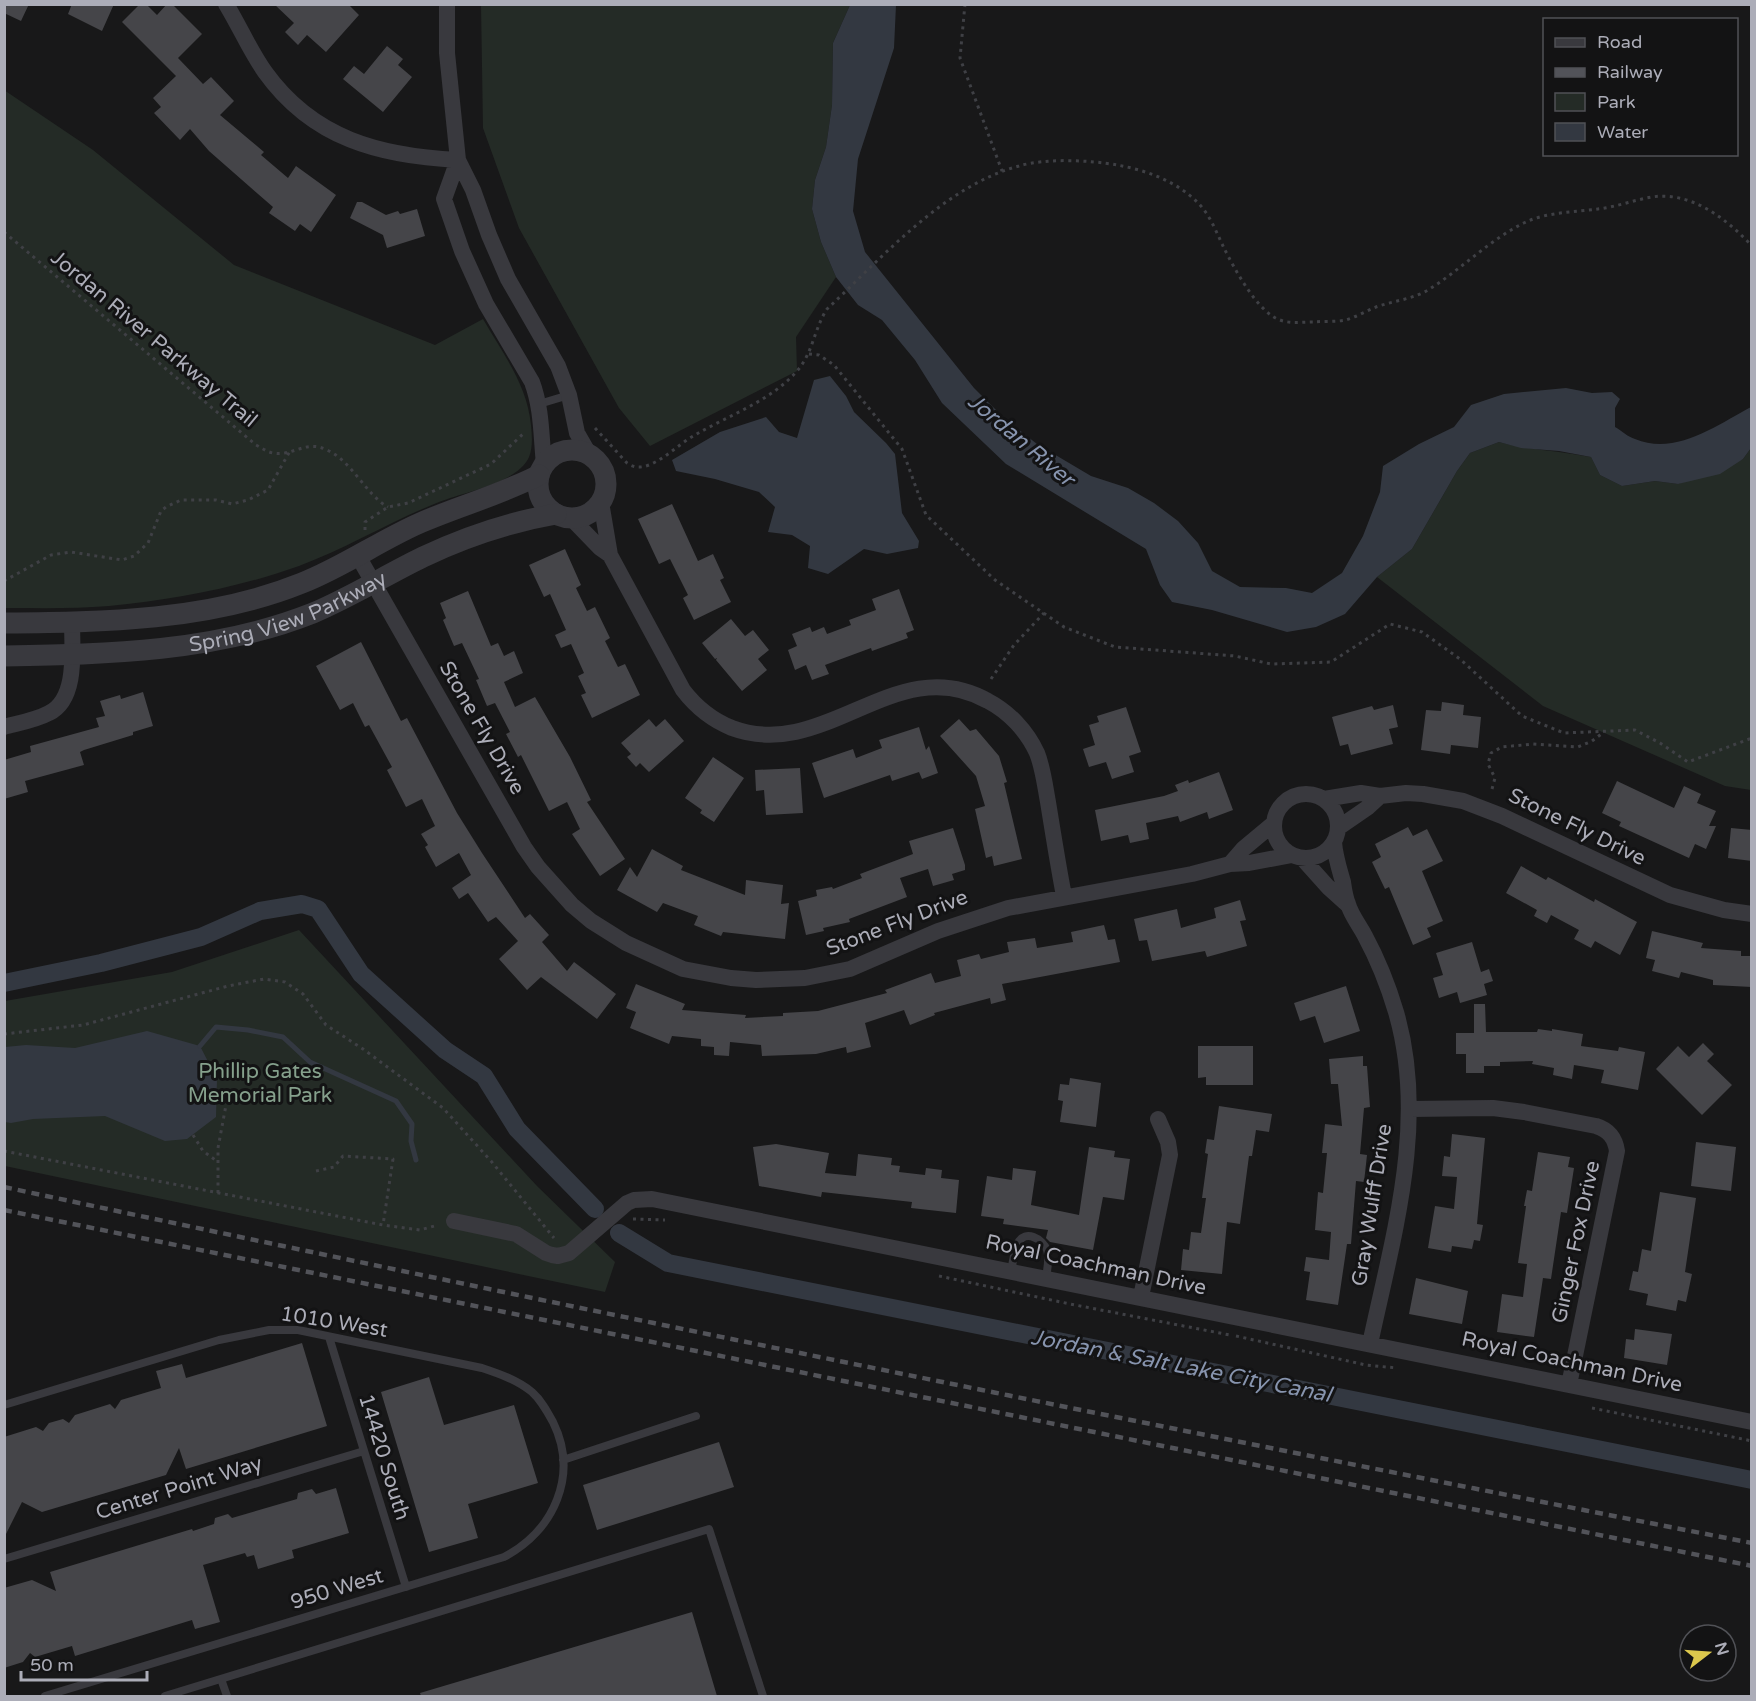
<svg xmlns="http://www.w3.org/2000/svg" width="1756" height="1701" viewBox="0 0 1756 1701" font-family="'Varela Round',sans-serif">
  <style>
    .green { fill: #242b26 }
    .water { fill: #333841 }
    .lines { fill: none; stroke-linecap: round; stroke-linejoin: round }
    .stream { stroke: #333841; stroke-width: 5 }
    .canal { stroke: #333841; stroke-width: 18 }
    .building { fill: #454549 }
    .path { stroke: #3f4045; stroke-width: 3; stroke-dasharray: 3 4.5; stroke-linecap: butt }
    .service { stroke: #39393e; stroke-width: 8 }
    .minor { stroke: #39393e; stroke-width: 16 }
    .tertiary { stroke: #39393e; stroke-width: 21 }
    .rail { stroke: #525359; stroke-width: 4.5; stroke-dasharray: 8 6; stroke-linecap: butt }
    .labels { text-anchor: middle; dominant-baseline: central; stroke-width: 6; stroke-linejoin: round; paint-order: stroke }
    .street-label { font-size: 21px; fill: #acadb8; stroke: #131314 }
    .park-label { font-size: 21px; fill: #85a08c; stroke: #131314 }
    .water-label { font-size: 22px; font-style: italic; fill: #8794ae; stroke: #131314 }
  </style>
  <rect width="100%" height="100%" fill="#181819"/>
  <!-- green -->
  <path class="green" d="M481,5H850L833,43L832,105L826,147L815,180L812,209L821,242L836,277L796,337L797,371L650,446L619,408L519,228L483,128Z
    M4,90L93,150L234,265L435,345L483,319C503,354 527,384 531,425C532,436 533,447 529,457C518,483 464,492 439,502C391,521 347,548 299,566C237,588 173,600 109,606C74,609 39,608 5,608Z
    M1499,442C1529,450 1560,451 1591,457L1600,475L1622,486L1655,481L1678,484L1743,459L1751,448V790L1725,786L1543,706L1377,577L1412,549L1457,471L1470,453Z
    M299,930L537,1186L615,1262L605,1292L5,1166V1001L172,972Z"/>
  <!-- water -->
  <path class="water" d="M850,5H896L894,48L858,159L853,211L865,252L974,388L1005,419L1037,444L1091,476L1128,488L1154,503L1178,521L1198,543L1212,571L1240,587L1286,588L1312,593L1342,573L1363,536L1380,492L1383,466L1419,444L1454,427L1471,405L1504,394L1566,388L1592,393L1612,392L1620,399L1615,408V427C1622,431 1628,437 1635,439C1676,456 1717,425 1751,407V448L1743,459L1720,474L1678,484L1655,481L1622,486L1600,475L1591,457L1559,451L1521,448L1499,442L1470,453L1457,471L1412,549L1377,577L1345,614L1316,627L1287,632L1212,610L1172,602L1160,585L1146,549L1006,464L942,403L915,360L882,320L858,305L836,277L821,242L812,209L815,180L826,147L832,105L833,43Z
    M830,376L846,396L854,412L886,443L895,454L902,513L919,541L918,548L887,554L864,549L828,574L808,568L810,546L792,535L768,532L775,507L759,492L715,479L676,471L672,460L720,432L766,417L779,432L797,438L814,380Z
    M147,1031L200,1046L217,1079L216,1117L187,1139L165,1141L105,1116L33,1119L11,1123L5,1122V1047L26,1045L75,1048Z"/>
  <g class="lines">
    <!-- stream -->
    <path class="stream" d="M200,1046L216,1027L248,1030L283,1037L310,1062L396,1101L412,1124L411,1141L416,1160"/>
    <!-- canal -->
    <path class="canal" d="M4,983L101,963L201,937L260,911L302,904L318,909L361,974L445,1050L484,1076L517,1129L595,1209
      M619,1233L668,1263L1752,1480"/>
  </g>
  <!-- building -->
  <path class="building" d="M4,4H29L21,21L4,13Z
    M72,4H114L102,31L68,14Z
    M140,4H146L157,15L167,4H172L202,34L178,58L203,84L211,77L234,101L220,115L264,152L261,155L288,178L296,166L336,195L311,232L300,224L295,231L269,213L273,207L209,151L190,129L180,140L154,113L161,107L153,98L176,76L122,22Z
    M274,4H348L359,15L326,52L307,35L298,45L285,32L294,23Z
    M387,46L403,59L398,65L412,77L383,112L343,79L354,66L364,74Z
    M357,202H362L386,215L398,211L400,214L417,209L425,236L387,248L383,235L350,218Z
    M672,504L698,561L713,554L724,578L720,580L731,602L694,620L683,598L688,595L670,559L659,564L638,519Z
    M565,549L581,585L576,588L587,611L595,607L610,638L605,641L618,667L625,664L640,695L592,718L581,695L586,693L578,676L584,673L571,644L561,648L555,635L566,630L550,594L544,597L529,565Z
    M899,589L914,630L906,633L908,638L872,651L871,648L825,665L829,674L812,680L806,665L795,670L788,650L797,646L792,634L810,627L812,632L824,627L827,634L851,625L849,620L876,610L872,599Z
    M468,591L491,646L498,643L504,656L514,651L523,673L504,682L515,707L535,697L570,757L591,800L587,802L625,859L600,876L572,834L580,829L567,802L549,811L521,755L518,757L506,734L510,732L495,703L487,706L476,680L479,679L462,643L454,646L443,620L446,618L440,603Z
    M731,619L745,636L753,630L769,650L758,659L767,670L742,691L716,660L717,658L715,659L702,643Z
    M361,642L401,721L407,718L457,813L482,853L525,918L530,914L549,935L542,942L567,971L574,962L616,994L597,1019L541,977L527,990L499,959L518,941L496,917L488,922L468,893L459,899L452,888L471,875L459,853L436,867L425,847L428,845L421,834L435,826L422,799L406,807L387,770L392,767L369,725L365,727L353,703L340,710L316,666Z
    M143,692L153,726L133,732V735L84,750L80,752L84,765L25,781L28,792L4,799V760L31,752L30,746L99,727L96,718L105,716L100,701L120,695L121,699Z
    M1442,702L1464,705L1463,715L1481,717L1478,748L1451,745L1450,754L1421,750L1426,710L1441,711Z
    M1393,705L1398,727L1389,729L1393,744L1351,755L1348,744L1340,746L1332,717L1372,706L1374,710Z
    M1126,707L1141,752L1129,756L1134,772L1112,779L1106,762L1089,767L1083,749L1095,745L1089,725L1099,722L1097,716Z
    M649,719L656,727L665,719L684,741L649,772L640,763L636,767L627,757L631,754L621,743Z
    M959,719L970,731L976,729L999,756L1007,782L1004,783L1022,859L994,866L992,856L986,858L975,809L985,806L976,776L940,736Z
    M919,727L926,750L929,746L938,773L922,779L919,772L892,781L890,775L824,798L812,763L853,749L856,758L882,748L879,740Z
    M713,757L744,778L714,822L700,813L702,810L685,798Z
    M800,768L803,813L766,815L764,790L756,791L755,770Z
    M1219,772L1233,810L1209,819L1207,812L1180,822L1178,816L1146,823L1149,839L1130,843L1128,835L1101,841L1095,810L1164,796L1178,791L1175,785L1188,780L1189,783Z
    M1617,781L1674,808L1684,786L1701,794L1697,803L1716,811L1709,826H1716L1706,849L1695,844L1689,858L1619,826L1621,822L1602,813Z
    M1408,827L1413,836L1427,829L1443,861L1422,871L1443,921L1427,928L1431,937L1413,945L1389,887L1385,889L1372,862L1381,857L1375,844Z
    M953,828L965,865V870L952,874L954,880L933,886L928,869L900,878L907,897L849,919L850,922L823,928L824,931L806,935L798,901L817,896L816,890L832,887L833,889L862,878L860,874L913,854L909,841Z
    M1731,828L1752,830V861L1728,858Z
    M652,849L683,866L681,870L745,895L746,880L783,885L781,904L789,903L785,939L723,932L721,936L694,925L698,916L663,903L657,912L617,890L630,867L637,877Z
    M1521,866L1546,880L1548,877L1594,902L1595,899L1637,922L1620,955L1595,941L1591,948L1574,939L1579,930L1551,915L1547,923L1534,916L1537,910L1506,893Z
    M1240,900L1246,920L1240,921L1247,946L1207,957L1205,951L1152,961L1147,940L1139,941L1134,919L1177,909L1181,928L1216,918L1214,908Z
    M1104,925L1108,940L1115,939L1120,962L1002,984L1006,1000L991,1004L990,998L934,1013L935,1015L910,1025L904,1010L865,1023L871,1047L847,1053L846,1047L816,1054L762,1056L761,1045L730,1042L729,1056L714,1055V1047L701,1046V1039L672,1036L669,1044L630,1028L636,1012L626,1008L636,984L685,1004L682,1010L746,1015L745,1018L783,1016V1013L818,1011L887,993L885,990L931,973L935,983L961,976L957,960L979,954L981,959L1009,952L1007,942L1035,938L1037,948L1073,942L1071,932Z
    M1652,931L1703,943L1701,948L1741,951V956H1752V987L1713,985V980L1681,972L1679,978L1652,971L1655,960L1646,958Z
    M1472,942L1481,972L1489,969L1493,981L1484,984L1487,995L1460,1003L1457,992L1439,998L1433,978L1443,975L1436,953Z
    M1346,986L1360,1031L1324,1043L1315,1016L1300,1021L1294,1003Z
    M1474,1004H1485L1486,1032H1537L1538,1029L1552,1031V1029L1583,1034L1581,1046L1618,1051L1619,1047L1645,1052L1638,1090L1601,1083L1604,1070L1574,1065L1572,1079L1553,1075L1554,1068L1532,1064L1533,1061L1500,1062V1066H1484V1073H1466V1054H1456V1033H1474Z
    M1703,1043L1714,1054L1707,1061L1732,1085L1702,1115L1656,1069L1678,1046L1689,1057Z
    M1198,1046H1253V1085H1206V1077L1198,1078Z
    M1363,1056V1066H1367L1370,1107L1364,1108L1360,1154L1367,1155L1364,1182L1356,1181L1351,1244H1347L1338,1305L1306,1300L1310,1272L1304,1271L1306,1257L1329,1260L1331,1232L1315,1230L1318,1192L1323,1193L1327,1153H1322L1325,1124L1342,1126L1338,1084H1331L1329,1059Z
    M1070,1078L1101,1083L1096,1127L1060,1122L1063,1101L1058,1100L1060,1084L1069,1085Z
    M1219,1106L1272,1114L1269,1132L1256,1130L1252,1156H1249L1240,1224L1227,1222L1222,1274L1181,1270L1183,1249L1189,1250L1191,1232L1201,1233L1206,1198H1202L1208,1154L1205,1153L1207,1139L1214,1140Z
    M1452,1134L1485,1138L1478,1213L1477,1224L1483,1225L1480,1241L1474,1240L1472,1249L1452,1246L1451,1252L1428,1248L1435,1206L1454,1209L1457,1177L1442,1176L1444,1156L1450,1157Z
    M1696,1142L1736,1147L1731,1191L1691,1186Z
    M776,1144L829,1153L825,1173L856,1176L858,1154L892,1158L891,1165L900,1166L899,1172L925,1175L926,1168L942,1170L941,1178L959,1180L956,1213L911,1208L912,1202L822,1192L821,1197L759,1186L753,1147Z
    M1089,1147L1115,1151L1114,1157L1130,1159L1124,1200L1103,1197L1093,1250L1050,1242L1046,1238L1048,1230L1003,1224L1004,1219L981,1216L987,1176L1012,1180L1013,1168L1036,1171L1031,1205L1079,1215Z
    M1538,1152L1570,1157L1568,1167L1574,1168L1567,1213L1561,1212L1551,1279L1543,1278L1534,1337L1497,1332L1502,1294L1523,1297L1527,1264L1518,1263L1526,1206H1524L1527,1190L1532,1191Z
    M1660,1192L1696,1198L1685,1272L1692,1274L1686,1302L1678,1300L1676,1311L1646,1305L1648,1294L1629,1290L1633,1271L1638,1272L1642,1249L1651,1251Z
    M1416,1278L1468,1291L1462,1324L1409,1314Z
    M1635,1329L1672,1334L1667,1365L1624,1358L1626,1339L1634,1340Z
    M302,1343L327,1426L186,1469L179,1448L166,1475L42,1512L22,1502L4,1538V1437L36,1427L43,1431L49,1423L63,1419L69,1423L75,1415L110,1404L115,1409L121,1400L161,1388L156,1371L182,1364L186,1378Z
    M429,1377L444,1425L514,1405L538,1483L468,1504L478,1538L429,1552L381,1392Z
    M719,1442L734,1487L597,1530L583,1485Z
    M336,1488L349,1533L292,1550L294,1558L258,1569L254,1555L247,1557L245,1553L203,1565L220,1622L195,1629L192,1620L75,1656L72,1646L35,1657L30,1653L23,1662L4,1668V1588L32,1580L56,1591L50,1572L192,1529L193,1531L214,1524L215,1518L228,1514L232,1518L297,1499L298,1493L312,1489L316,1494Z
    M692,1612L717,1696H421L420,1693Z"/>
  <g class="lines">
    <!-- path -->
    <path class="path" d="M965,4L960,58L1002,171
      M4,232L256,445C262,448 267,452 273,453C292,457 306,439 327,450C352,461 366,495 388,507
      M809,354L819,355L834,365L902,449L926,515L995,580L1064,627L1115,647L1235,656L1271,664L1331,662L1390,624L1422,632L1460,659L1522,716L1564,733L1635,730L1660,743L1688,762L1752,738
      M595,428L627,463C634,468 641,468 649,465C666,458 679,444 695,435C729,415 771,401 797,371C813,353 814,329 827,309C882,258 944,186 1019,166C1045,158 1090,160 1117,165C1146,170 1179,182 1200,205C1211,217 1217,234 1224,248C1234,268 1258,313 1280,320C1291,324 1302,322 1313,322C1323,321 1336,322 1346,320C1356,317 1366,311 1376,307C1393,301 1413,299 1428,290C1462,269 1491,238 1528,221C1549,212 1576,212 1598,209C1616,207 1634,200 1652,197C1691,191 1727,219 1752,246
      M365,530V522L388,507L408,503L421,497L491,464L524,433
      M4,581L51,555L71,552L122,560L134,556L148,543L161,511L166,507L181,500H216L232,504L248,500L268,490L290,451
      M991,679L1014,645L1044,613
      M1492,789L1495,778L1488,764L1491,753L1502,747L1533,744L1578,747L1592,741L1604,732
      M4,1034L83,1025L228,986L264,979L285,982L303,994L326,1025L363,1049L443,1108L491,1161L554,1238
      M193,1135L203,1151L218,1162
      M4,1151L383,1225L420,1230L438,1225
      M316,1171L334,1167L343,1156L393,1159L383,1225
      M218,1193V1148L226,1105
      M633,1219L665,1220
      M939,1276L1070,1304L1230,1335
      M1236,1336L1366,1365L1397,1368
      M1592,1408L1752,1441"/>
    <!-- service -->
    <path class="service" d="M539,404L569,395
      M1011,1271C1013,1262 1014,1251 1018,1243C1025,1229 1043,1239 1047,1250C1050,1258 1047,1270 1046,1278
      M329,1337L406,1587
      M4,1405L219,1340L269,1330H298L482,1368C500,1374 517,1380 532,1392C541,1400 547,1411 553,1422C579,1475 554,1531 504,1557L45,1696
      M563,1460L696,1416
      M4,1559L364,1451
      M221,1679L227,1696
      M165,1696L709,1529L763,1696"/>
    <!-- minor -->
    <path class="minor" d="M226,4C240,27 250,51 265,72C313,139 380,156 458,160
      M447,4V53L458,160L473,190L489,235L508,279L558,366L569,395L577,433L589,454
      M458,160L444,199L462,251L486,304L532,382C542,409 541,436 544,464
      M601,502L610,555L683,690C696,707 712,720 732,728C826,763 896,649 988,701C1009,712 1027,731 1037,753C1043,768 1045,786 1048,802C1053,833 1058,865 1064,896
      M571,518L600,548L610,555
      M358,556L524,847L538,867L572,905L591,921L626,943L683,969L731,978L756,980L805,978L850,969L938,931L1008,908L1192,874L1230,864L1249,863L1292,855
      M4,727C19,723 36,720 49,713C78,699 72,649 72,622
      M1274 826a32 32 0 1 1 64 0a32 32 0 1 1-64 0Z
      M1324,799L1361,793L1380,796L1406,793L1423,794L1463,801L1502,816L1670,895L1724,910L1752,914
      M1338,828L1367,808L1380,796
      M1334,842C1335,856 1339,868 1343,882C1344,889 1345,897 1348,904C1351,915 1360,926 1365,936C1378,960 1388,985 1396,1012C1428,1122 1393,1236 1370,1344
      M1302,858L1328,887L1348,905
      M1230,864L1243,849L1273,824
      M1410,1109L1493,1108L1524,1112L1596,1126C1609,1130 1615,1138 1617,1151L1569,1385
      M454,1221L516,1234L546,1253L552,1255L558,1256L569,1253L627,1203L634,1200L652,1199L1752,1422
      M1141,1297L1170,1155L1168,1142L1158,1119"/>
    <!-- tertiary -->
    <g class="tertiary">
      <circle cx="572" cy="484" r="34"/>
      <path d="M4,623C104,622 208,621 302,583C343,567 379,541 420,523C459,506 500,495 539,475"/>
      <path id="s1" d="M4,656C109,654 215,652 313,613C351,597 386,575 423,557C465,537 510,522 556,514"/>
    </g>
    <!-- rail -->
    <path class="rail" d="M4,1187C586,1311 1168,1429 1752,1543
      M4,1210L1752,1566"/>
  </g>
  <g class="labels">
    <!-- street labels -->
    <g class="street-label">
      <text transform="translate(154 339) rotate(40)">Jordan River Parkway Trail</text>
      <text stroke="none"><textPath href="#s1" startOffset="290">Spring View Parkway</textPath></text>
      <text transform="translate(482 728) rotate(60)">Stone Fly Drive</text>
      <text transform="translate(1577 827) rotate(26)">Stone Fly Drive</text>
      <text transform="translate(897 923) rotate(-21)">Stone Fly Drive</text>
      <text transform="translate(1372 1205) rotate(-81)">Gray Wulff Drive</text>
      <text transform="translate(1576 1242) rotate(-78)">Ginger Fox Drive</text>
      <text transform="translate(1096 1265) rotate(12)">Royal Coachman Drive</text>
      <text transform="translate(334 1322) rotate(9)">1010 West</text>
      <text transform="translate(1572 1362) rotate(12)">Royal Coachman Drive</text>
      <text transform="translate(384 1457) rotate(73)">14420 South</text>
      <text transform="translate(179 1488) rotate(-17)">Center Point Way</text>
      <text transform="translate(337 1589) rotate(-17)">950 West</text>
    </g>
    <!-- park labels -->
    <g class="park-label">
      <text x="260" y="1071">Phillip Gates<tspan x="260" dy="24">Memorial Park</tspan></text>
    </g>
    <!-- water labels -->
    <g class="water-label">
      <text transform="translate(1021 440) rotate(40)">Jordan River</text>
      <text transform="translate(1181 1366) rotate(11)">Jordan &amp; Salt Lake City Canal</text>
    </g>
  </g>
  <!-- border -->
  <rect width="1756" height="1701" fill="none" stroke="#acadb8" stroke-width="12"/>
  <!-- legend -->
  <rect x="1543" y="18" width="195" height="138" fill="#131314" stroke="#505156" stroke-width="1.5"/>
  <rect x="1555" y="38" width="30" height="9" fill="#39393e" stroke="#505156" stroke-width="1.5"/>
  <text x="1597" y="48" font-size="18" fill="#acadb8">Road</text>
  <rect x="1555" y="68" width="30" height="9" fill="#525359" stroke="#505156" stroke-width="1.5"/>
  <text x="1597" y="78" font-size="18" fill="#acadb8">Railway</text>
  <rect x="1555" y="93" width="30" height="18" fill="#242b26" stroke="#505156" stroke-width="1.5"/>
  <text x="1597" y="108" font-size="18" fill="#acadb8">Park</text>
  <rect x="1555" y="123" width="30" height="18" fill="#333841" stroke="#505156" stroke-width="1.5"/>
  <text x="1597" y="138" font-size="18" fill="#acadb8">Water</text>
  <!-- north arrow -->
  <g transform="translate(1708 1653) rotate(73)"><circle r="28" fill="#131314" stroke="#505156" stroke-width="1.5"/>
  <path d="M0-4.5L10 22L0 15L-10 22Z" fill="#dcc84d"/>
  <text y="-9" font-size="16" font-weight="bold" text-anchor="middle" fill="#acadb8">N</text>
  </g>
  <!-- scale -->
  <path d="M21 1671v9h126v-9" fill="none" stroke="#acadb8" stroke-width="3"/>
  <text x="30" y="1671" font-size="18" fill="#acadb8" stroke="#131314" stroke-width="4.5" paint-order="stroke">50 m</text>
</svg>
